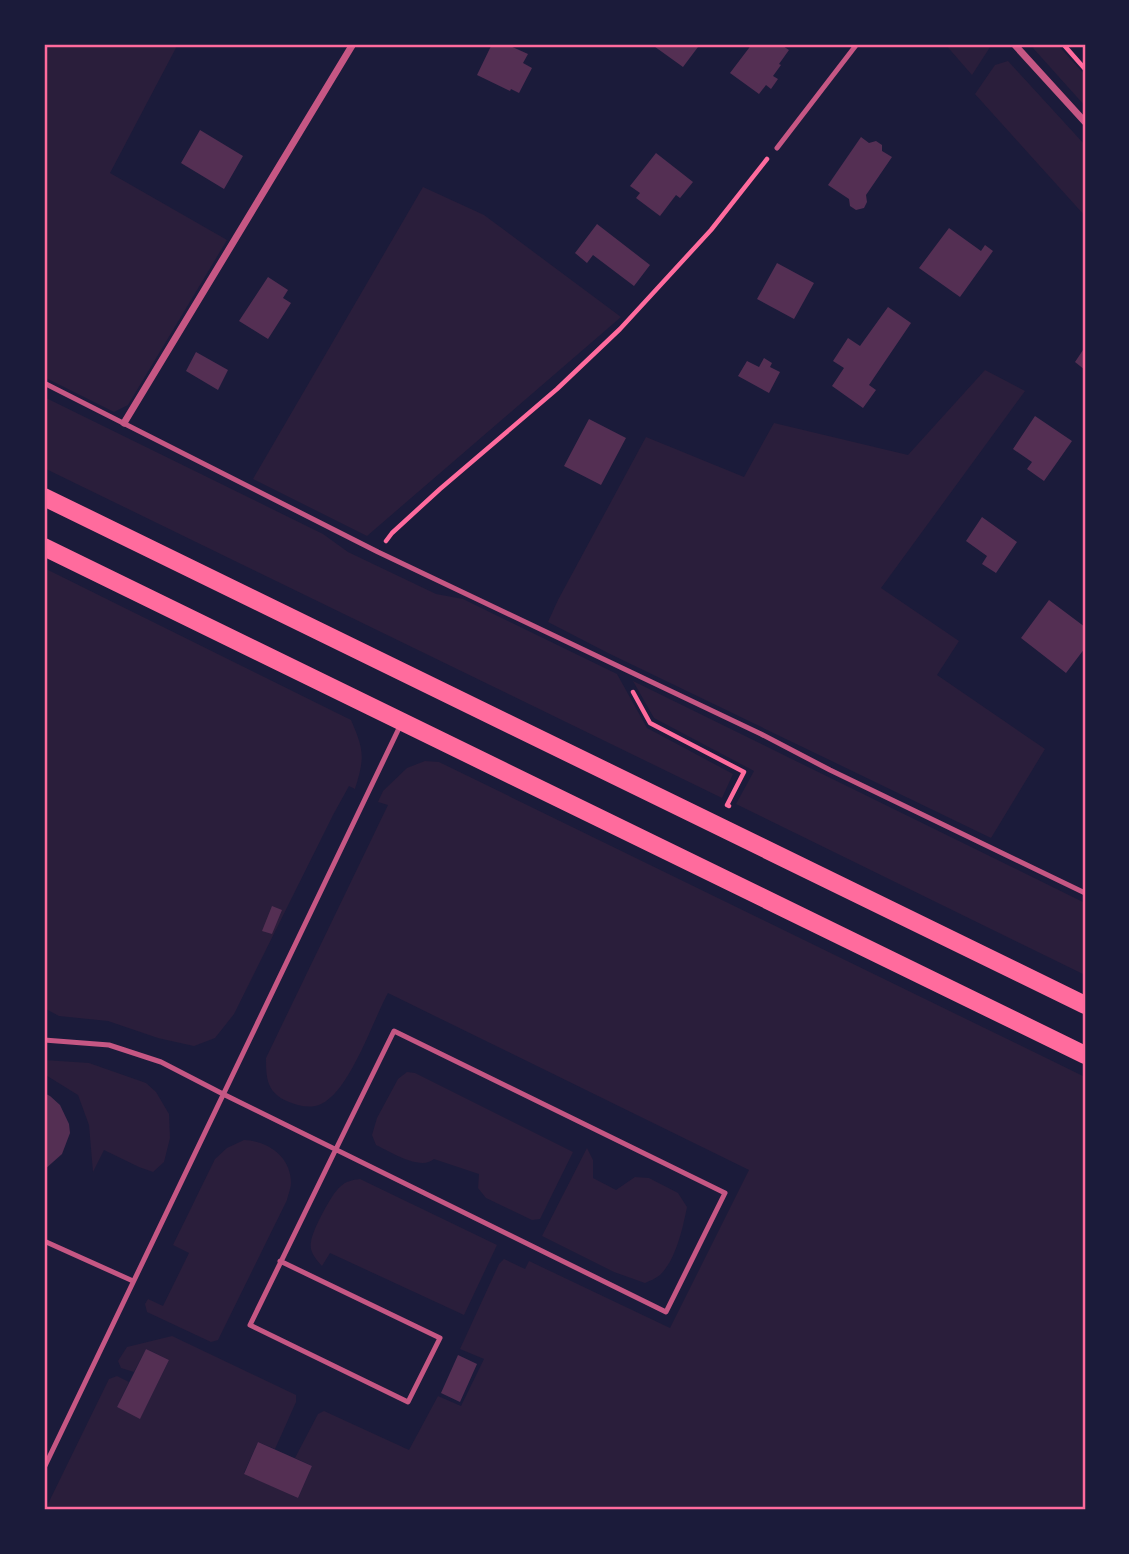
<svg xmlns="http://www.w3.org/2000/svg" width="1129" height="1554" viewBox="0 0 1129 1554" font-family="Inter,sans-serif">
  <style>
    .green { fill: #2a1e3b }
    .building { fill: #542f53 }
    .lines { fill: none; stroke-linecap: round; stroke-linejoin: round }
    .path { stroke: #ff6b9d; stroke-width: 4.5 }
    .service { stroke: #c65784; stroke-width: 5 }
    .minor { stroke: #c65784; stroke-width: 7 }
    .primary { stroke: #ff6b9d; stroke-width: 18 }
    .neatline { fill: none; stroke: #ff6b9d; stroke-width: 2.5 }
  </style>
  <rect width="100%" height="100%" fill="#1b1b3a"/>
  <!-- green -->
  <path class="green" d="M44,44H178L110,173L227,240L128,405L114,412L44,377Z
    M945,44H992L972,75Z
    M1035,44H1057L1085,75V106L1033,48Z
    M1008,61L1085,145V216L975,94L995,65Z
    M423,187L484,215L621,317L367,536L253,479Z
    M985,370L1025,391L881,588L959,641L937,675L1045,749L991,838L608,653L548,622L558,600L646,437L744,477L774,423L908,455Z
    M44,397L323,534L348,552L436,594L463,599L617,674L647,728L733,774L722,798L44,468Z
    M44,568L351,720C364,750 365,757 355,789L349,786L333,815L234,1014L215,1038L194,1046L158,1038L108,1021L59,1016L44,1008Z
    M633,681L1085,903V975L736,804L754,771L654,718Z
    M425,761L439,762L1085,1077V1510H45L109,1379L117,1376L129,1382L117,1407L140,1418L169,1360L146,1349L134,1372L121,1368L118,1361L127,1347L172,1336L296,1395V1402L275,1449L258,1442L244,1473L298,1498L312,1466L295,1458L318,1414L324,1411L409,1450L438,1396L461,1406L484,1359L460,1349L499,1264L504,1259L525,1269L529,1261L670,1328L749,1170L388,993C372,1022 350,1091 321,1104C311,1109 299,1106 289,1102C267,1093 266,1079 266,1058L388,805L378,802L383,791L407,768Z
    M44,1060L89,1063L146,1083L156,1092L169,1114L170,1138L164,1162L153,1172L139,1167L104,1150L93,1172L89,1125L78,1095L44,1074Z
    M407,1072L415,1073L573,1152L540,1219L532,1220L486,1198L478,1188L479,1174L434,1159C420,1171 391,1152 376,1145L372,1135L377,1118L398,1079Z
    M244,1140C267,1141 291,1156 291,1183C291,1188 288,1195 287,1200L218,1340L211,1342L147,1312L145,1304L148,1299L163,1306L189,1253L173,1245L215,1159L227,1148Z
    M587,1148L593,1160V1178L616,1190L635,1177L649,1178L678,1193L687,1207C683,1227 676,1260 660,1275C656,1278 650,1281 645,1283L614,1272L542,1236Z
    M360,1179L497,1245L464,1315L330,1253L322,1266C316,1259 309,1252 311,1242C312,1231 332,1193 340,1187C346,1181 352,1180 360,1179Z"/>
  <!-- building -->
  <path class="building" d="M492,44H506L528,54L523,63L532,68L519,93L511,89L510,91L477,75Z
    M651,44H693L698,47L683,67Z
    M752,44H780L789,50L779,64L781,65L773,76L778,79L771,89L766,85L759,94L730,73Z
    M200,130L243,156L224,189L181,163Z
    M861,137L869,143L876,141L882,145V151L892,157L866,195L867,202L864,208L856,210L850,206L849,199L828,185Z
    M656,153L693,182L680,198L676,195L660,216L636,198L640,193L630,186Z
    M597,224L650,265L634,286L593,255L587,263L575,253Z
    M949,228L981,251L985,245L993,251L960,297L919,268Z
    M777,263L814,283L794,319L757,299Z
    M268,277L288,290L283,298L291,303L268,339L239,321Z
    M888,307L911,323L869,385L876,390L863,408L832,386L844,368L833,361L848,338L860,346Z
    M1085,347V370L1075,362Z
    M196,352L228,370L218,390L186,371Z
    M764,358L772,363L770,367L780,372L769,393L738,376L747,361L759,367Z
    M1035,416L1072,441L1044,481L1027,469L1032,462L1013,449Z
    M589,419L626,438L601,485L564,466Z
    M982,517L1017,542L996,573L982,564L987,556L966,541Z
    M1049,600L1085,627V648L1066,673L1021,638Z
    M272,906L282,910L272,934L262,931Z
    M44,1093L50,1096L60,1105L69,1124L70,1133L62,1154L44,1170Z
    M146,1349L169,1360L140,1419L117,1407Z
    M458,1355L477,1364L460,1402L441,1393Z
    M258,1442L312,1466L298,1498L244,1474Z"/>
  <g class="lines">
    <!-- path -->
    <path class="path" d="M1063,44L1085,69
      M386,541L392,533L440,489L557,389L620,329L711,230L767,159
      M633,692L650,723L744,772L727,805L729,806"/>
    <!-- service -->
    <path class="service" d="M777,148L857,44
      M44,383L378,552L761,734L830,770L1085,893
      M44,1040L109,1045L161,1062L223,1094L666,1312L725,1193L394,1031C346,1129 297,1227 250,1325L408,1402L440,1338L280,1261
      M44,1241L133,1281
      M44,1468L401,724"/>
    <!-- minor -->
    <path class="minor" d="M1014,44L1085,122
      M124,423L353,44"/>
    <!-- primary -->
    <path class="primary" d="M44,497L1085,1005
      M44,547L1085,1055"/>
  </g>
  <!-- border -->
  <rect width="1129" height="1554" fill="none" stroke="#1b1b3a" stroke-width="91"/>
  <rect x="46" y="46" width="1038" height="1462" class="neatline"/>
</svg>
